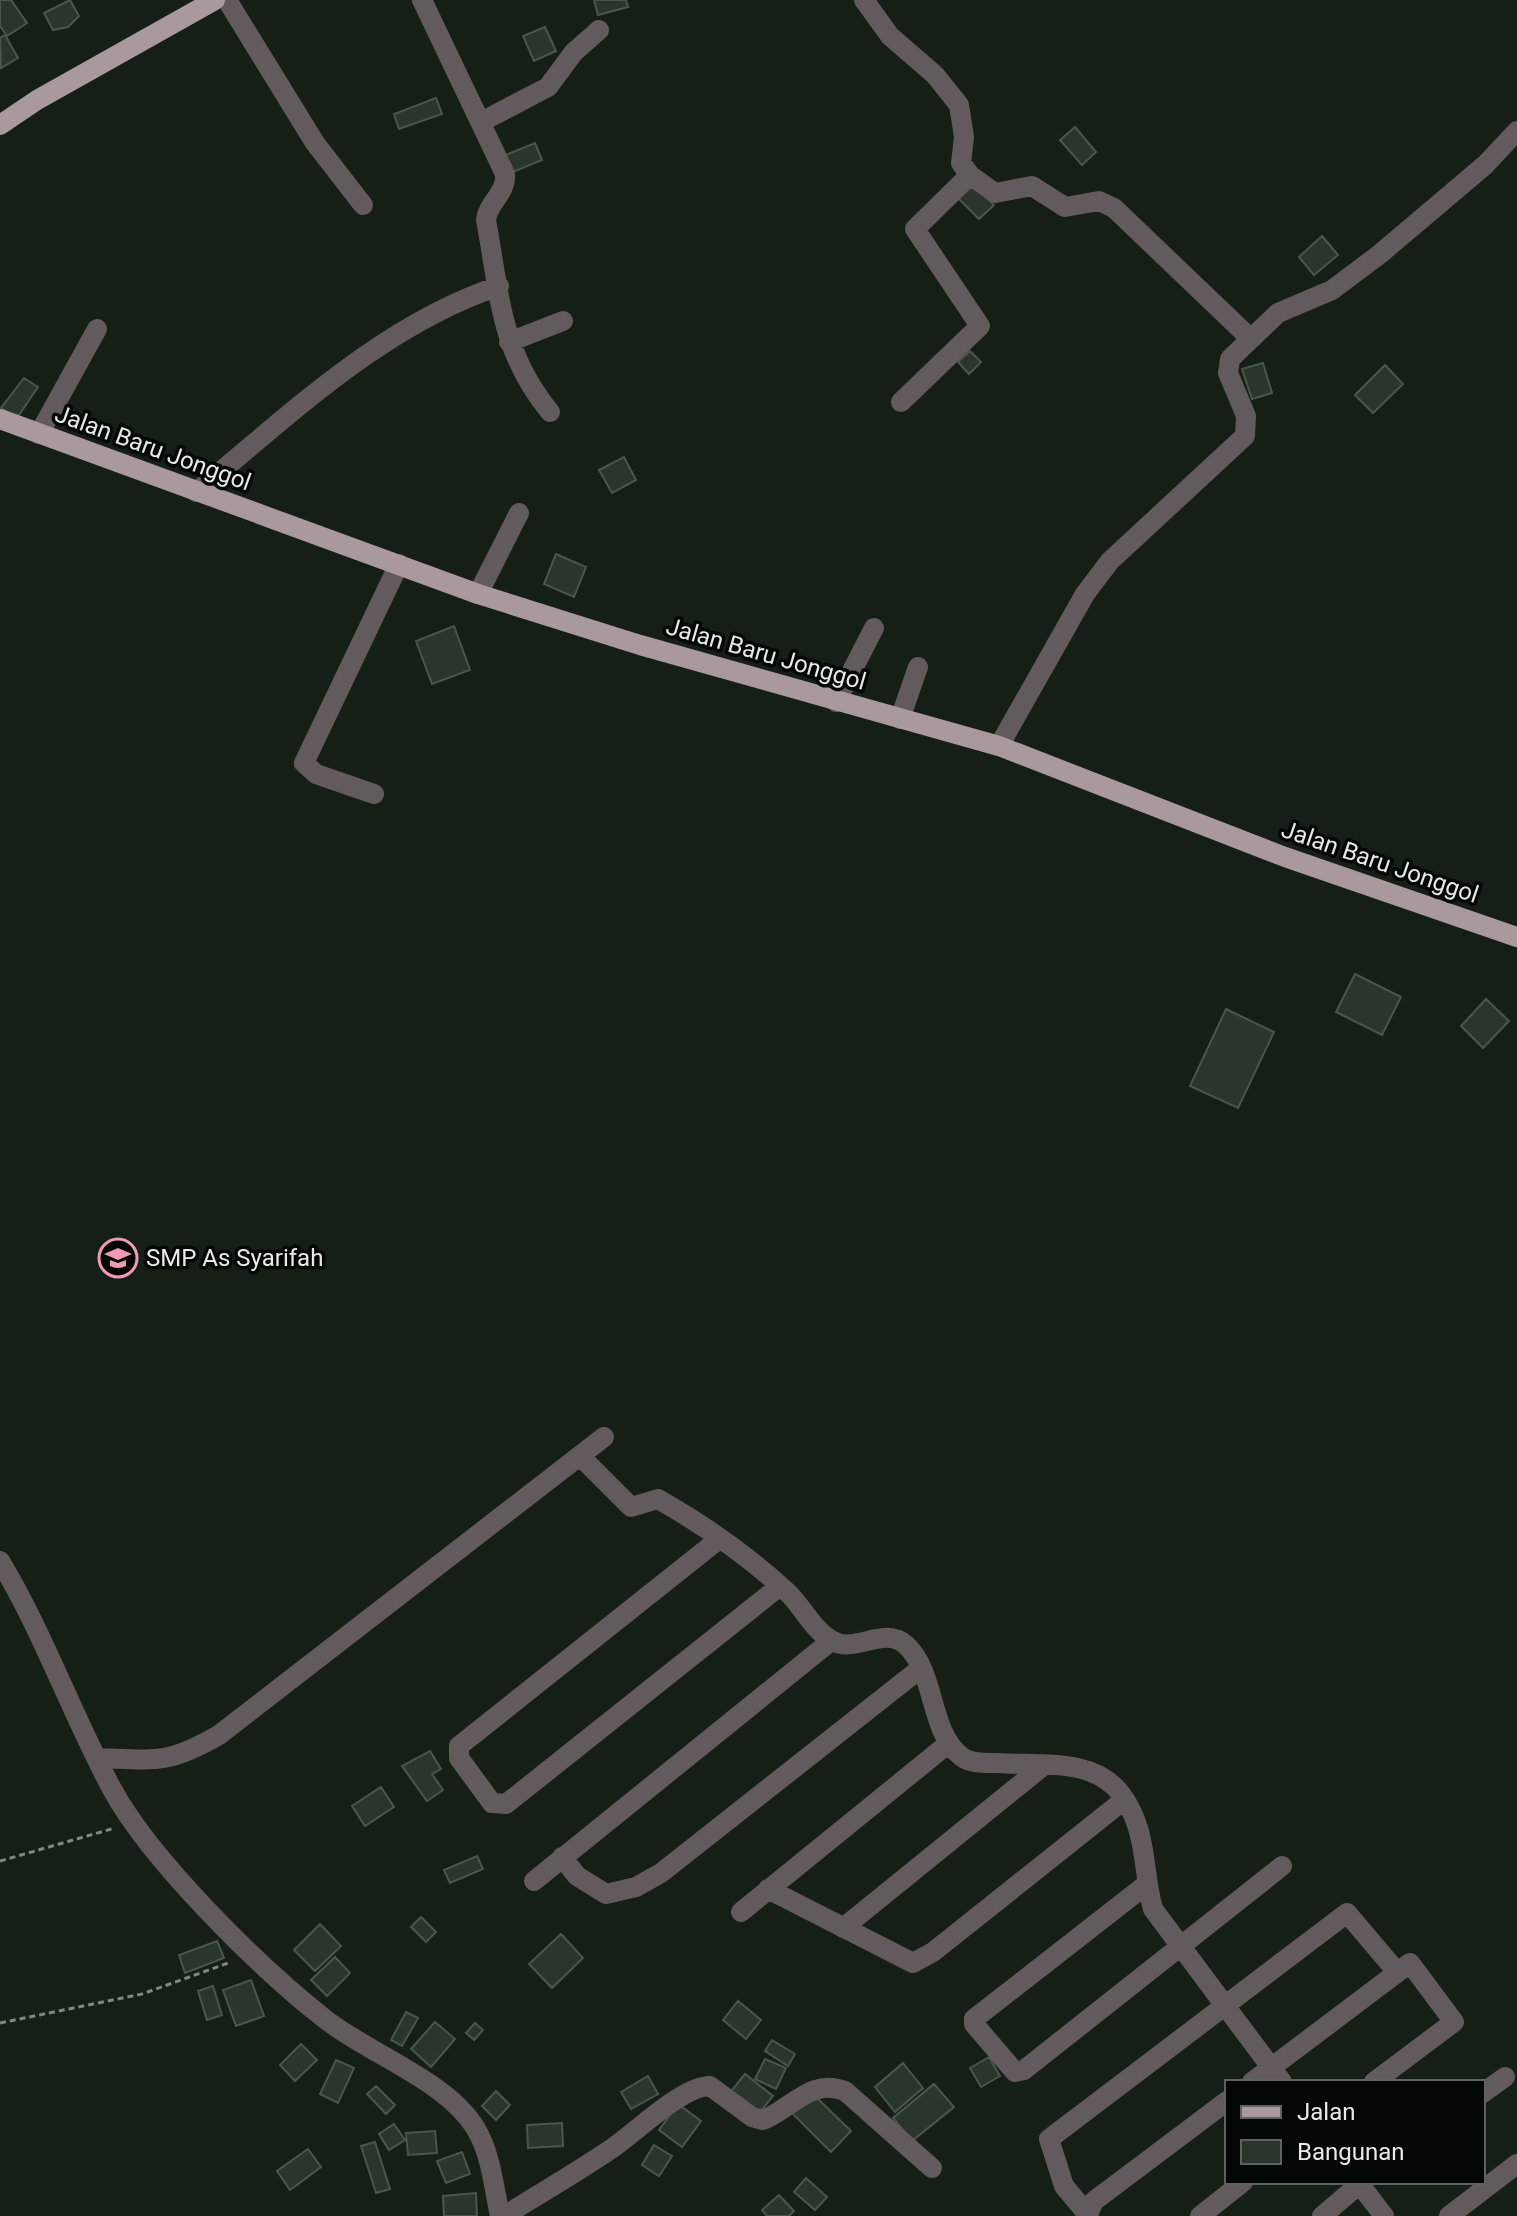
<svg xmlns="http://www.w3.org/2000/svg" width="1517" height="2216" viewBox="0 0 1517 2216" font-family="Roboto,sans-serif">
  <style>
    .building { fill: #2a352b; stroke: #4a564b; stroke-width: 2 }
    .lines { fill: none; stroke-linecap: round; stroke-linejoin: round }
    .path { stroke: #808880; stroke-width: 3; stroke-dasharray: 6 4; stroke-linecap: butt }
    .minor { stroke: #625a5c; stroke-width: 20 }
    .major { stroke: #a9999d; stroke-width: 20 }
    .labels { text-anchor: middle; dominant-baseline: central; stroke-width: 7; stroke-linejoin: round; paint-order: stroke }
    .street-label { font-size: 24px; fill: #e5ece5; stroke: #040805 }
    .poi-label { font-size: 24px; fill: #e5ece5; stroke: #040805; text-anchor: start }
  </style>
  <rect width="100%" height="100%" fill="#151f15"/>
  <!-- building -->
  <path class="building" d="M0,0H11L27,23L7,36L0,26Z
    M70,0L79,16L68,27L53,30L44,13Z
    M594,0H626L628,7L598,15Z
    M545,27L556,51L534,61L523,36Z
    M5,35L18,58L1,68L0,38Z
    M436,98L442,114L399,129L394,114Z
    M1075,127L1096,152L1082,165L1060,140Z
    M535,143L542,160L508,174L501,157Z
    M972,183L994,205L979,219L957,197Z
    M1322,236L1338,255L1314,275L1299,257Z
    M970,351L981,362L969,374L958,362Z
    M1263,363L1272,393L1252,399L1242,369Z
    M1385,365L1403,384L1373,413L1355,395Z
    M24,378L38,387L17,418L1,408Z
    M624,457L636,480L612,493L599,470Z
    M556,554L586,567L574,597L544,584Z
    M454,626L470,670L432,684L416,641Z
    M1355,974L1401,997L1382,1035L1336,1012Z
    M1486,999L1509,1021L1483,1048L1461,1026Z
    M1226,1009L1274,1032L1238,1108L1190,1086Z
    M430,1751L441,1769L432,1774L443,1790L427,1801L402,1766Z
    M381,1787L394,1807L365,1826L352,1806Z
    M477,1856L483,1869L450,1883L444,1870Z
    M421,1917L436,1932L426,1942L411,1927Z
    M320,1924L341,1946L315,1971L294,1950Z
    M561,1934L583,1958L552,1988L529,1964Z
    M217,1941L224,1958L185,1973L179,1955Z
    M335,1957L350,1973L327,1996L311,1980Z
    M251,1980L264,2016L236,2026L223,1990Z
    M213,1986L222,2015L207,2020L198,1991Z
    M738,2001L761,2020L746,2039L723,2020Z
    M406,2012L418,2018L402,2046L391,2040Z
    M435,2022L455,2039L431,2067L411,2049Z
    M475,2023L483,2030L474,2040L466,2033Z
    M772,2040L795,2054L788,2066L765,2051Z
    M301,2044L317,2060L295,2081L280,2065Z
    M989,2057L1000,2076L981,2087L970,2068Z
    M765,2059L786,2068L776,2089L755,2079Z
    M336,2060L354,2068L338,2103L320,2094Z
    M903,2063L923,2088L895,2112L875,2087Z
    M745,2074L773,2096L756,2117L728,2095Z
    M648,2076L658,2094L631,2109L621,2092Z
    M934,2084L954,2107L912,2141L893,2118Z
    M376,2086L395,2105L386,2114L367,2094Z
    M496,2091L510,2105L496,2120L482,2106Z
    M812,2093L851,2131L831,2152L792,2113Z
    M678,2104L701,2121L682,2147L659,2130Z
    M562,2123L563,2146L528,2148L527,2125Z
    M394,2124L405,2140L389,2150L379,2134Z
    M435,2131L437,2153L408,2155L406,2133Z
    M375,2142L390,2189L376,2193L361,2146Z
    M654,2145L672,2156L659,2176L642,2165Z
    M308,2149L321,2167L290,2190L277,2171Z
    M462,2152L470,2174L446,2183L437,2161Z
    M806,2178L827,2197L815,2210L794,2192Z
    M476,2193L477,2216H444L443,2196Z
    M779,2195L794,2211L789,2216H767L762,2210Z"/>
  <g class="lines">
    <!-- path -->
    <path class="path" d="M0,1861L115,1828
      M0,2023L142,1994L231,1962"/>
    <!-- minor -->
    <path class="minor" d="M227,0L315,143L363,205
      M422,0L505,174C507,193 488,202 486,220C500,295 500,351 550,412
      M864,0L890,36L935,75L959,105L964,137L961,163L970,175L995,193L1032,186L1065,207L1099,201L1114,208L1251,339
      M481,122L548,87L574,52L599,30
      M509,342L563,321
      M901,402L980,326L915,229L970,175
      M39,434L97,329
      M196,492C290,415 382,325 499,286
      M478,594L519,513
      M836,702L874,628
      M900,719L918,667
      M999,746L1085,594L1110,561L1245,436L1246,416L1228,373L1230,359L1278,313L1332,290L1380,254L1485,165L1517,131
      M374,794L316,774L304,763L399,564
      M580,1456L631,1507L658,1499C702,1524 748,1556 786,1591C802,1605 811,1628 831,1640C854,1655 884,1625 906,1645C937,1674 928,1731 962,1757C971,1764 986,1763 997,1763C1039,1766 1093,1757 1121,1794C1148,1830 1142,1869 1153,1909L1282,2082
      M718,1540L459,1746V1758L492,1803L506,1804L780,1586
      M0,1561C44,1634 72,1715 112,1789C151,1861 260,1968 325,2019C369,2054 448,2081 476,2129C491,2154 494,2188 500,2216
      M97,1758C155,1760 167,1765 219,1735L604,1437
      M562,1857L577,1876L606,1894L636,1887L661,1873L921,1668
      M534,1881L831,1641
      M1147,1884L974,2019V2024L1015,2072L1024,2070L1282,1866
      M768,1889L913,1963L933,1952L1124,1800
      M741,1912L949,1743
      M843,1928L1043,1766
      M1252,2082L1410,1963L1454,2022L1374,2082
      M1483,2093L1505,2077
      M1358,2182L1384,2216
      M504,2216C539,2194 576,2173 611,2149C635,2133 682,2086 710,2086L752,2117L763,2120C793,2108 810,2078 845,2091L932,2168
      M1087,2216L1094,2201L1227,2101
      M1089,2216L1064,2186L1049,2139L1347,1913L1397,1972
      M1200,2216L1243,2182
      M1322,2216L1362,2182
      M1449,2216L1517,2164"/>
    <!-- major -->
    <path class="major" d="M0,125L37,100L215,0
      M0,419L478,594L640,645L999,746L1285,857L1517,937"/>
  </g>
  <!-- icons -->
  <defs>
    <g id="school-ring" transform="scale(2)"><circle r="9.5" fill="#040805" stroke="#f09ab4" stroke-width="1.5"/><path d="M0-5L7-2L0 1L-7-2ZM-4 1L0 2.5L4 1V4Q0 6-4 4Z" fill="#f09ab4"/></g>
  </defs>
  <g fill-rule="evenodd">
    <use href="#school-ring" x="118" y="1258"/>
  </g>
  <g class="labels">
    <!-- street labels -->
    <g class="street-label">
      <text transform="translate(153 448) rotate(20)">Jalan Baru Jonggol</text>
      <text transform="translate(766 654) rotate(16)">Jalan Baru Jonggol</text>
      <text transform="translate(1380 862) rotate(19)">Jalan Baru Jonggol</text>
    </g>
    <!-- poi labels -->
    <g class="poi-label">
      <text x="146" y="1258">SMP As Syarifah</text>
    </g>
  </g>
  <!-- legend -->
  <rect x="1225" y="2080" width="260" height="104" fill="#040805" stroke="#5e635f" stroke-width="2"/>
  <rect x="1241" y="2106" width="40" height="12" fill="#a9999d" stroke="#5e635f" stroke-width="2"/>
  <text x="1297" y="2120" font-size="24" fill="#e5ece5">Jalan</text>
  <rect x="1241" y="2140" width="40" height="24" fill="#2a352b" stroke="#5e635f" stroke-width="2"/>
  <text x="1297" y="2160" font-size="24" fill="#e5ece5">Bangunan</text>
</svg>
